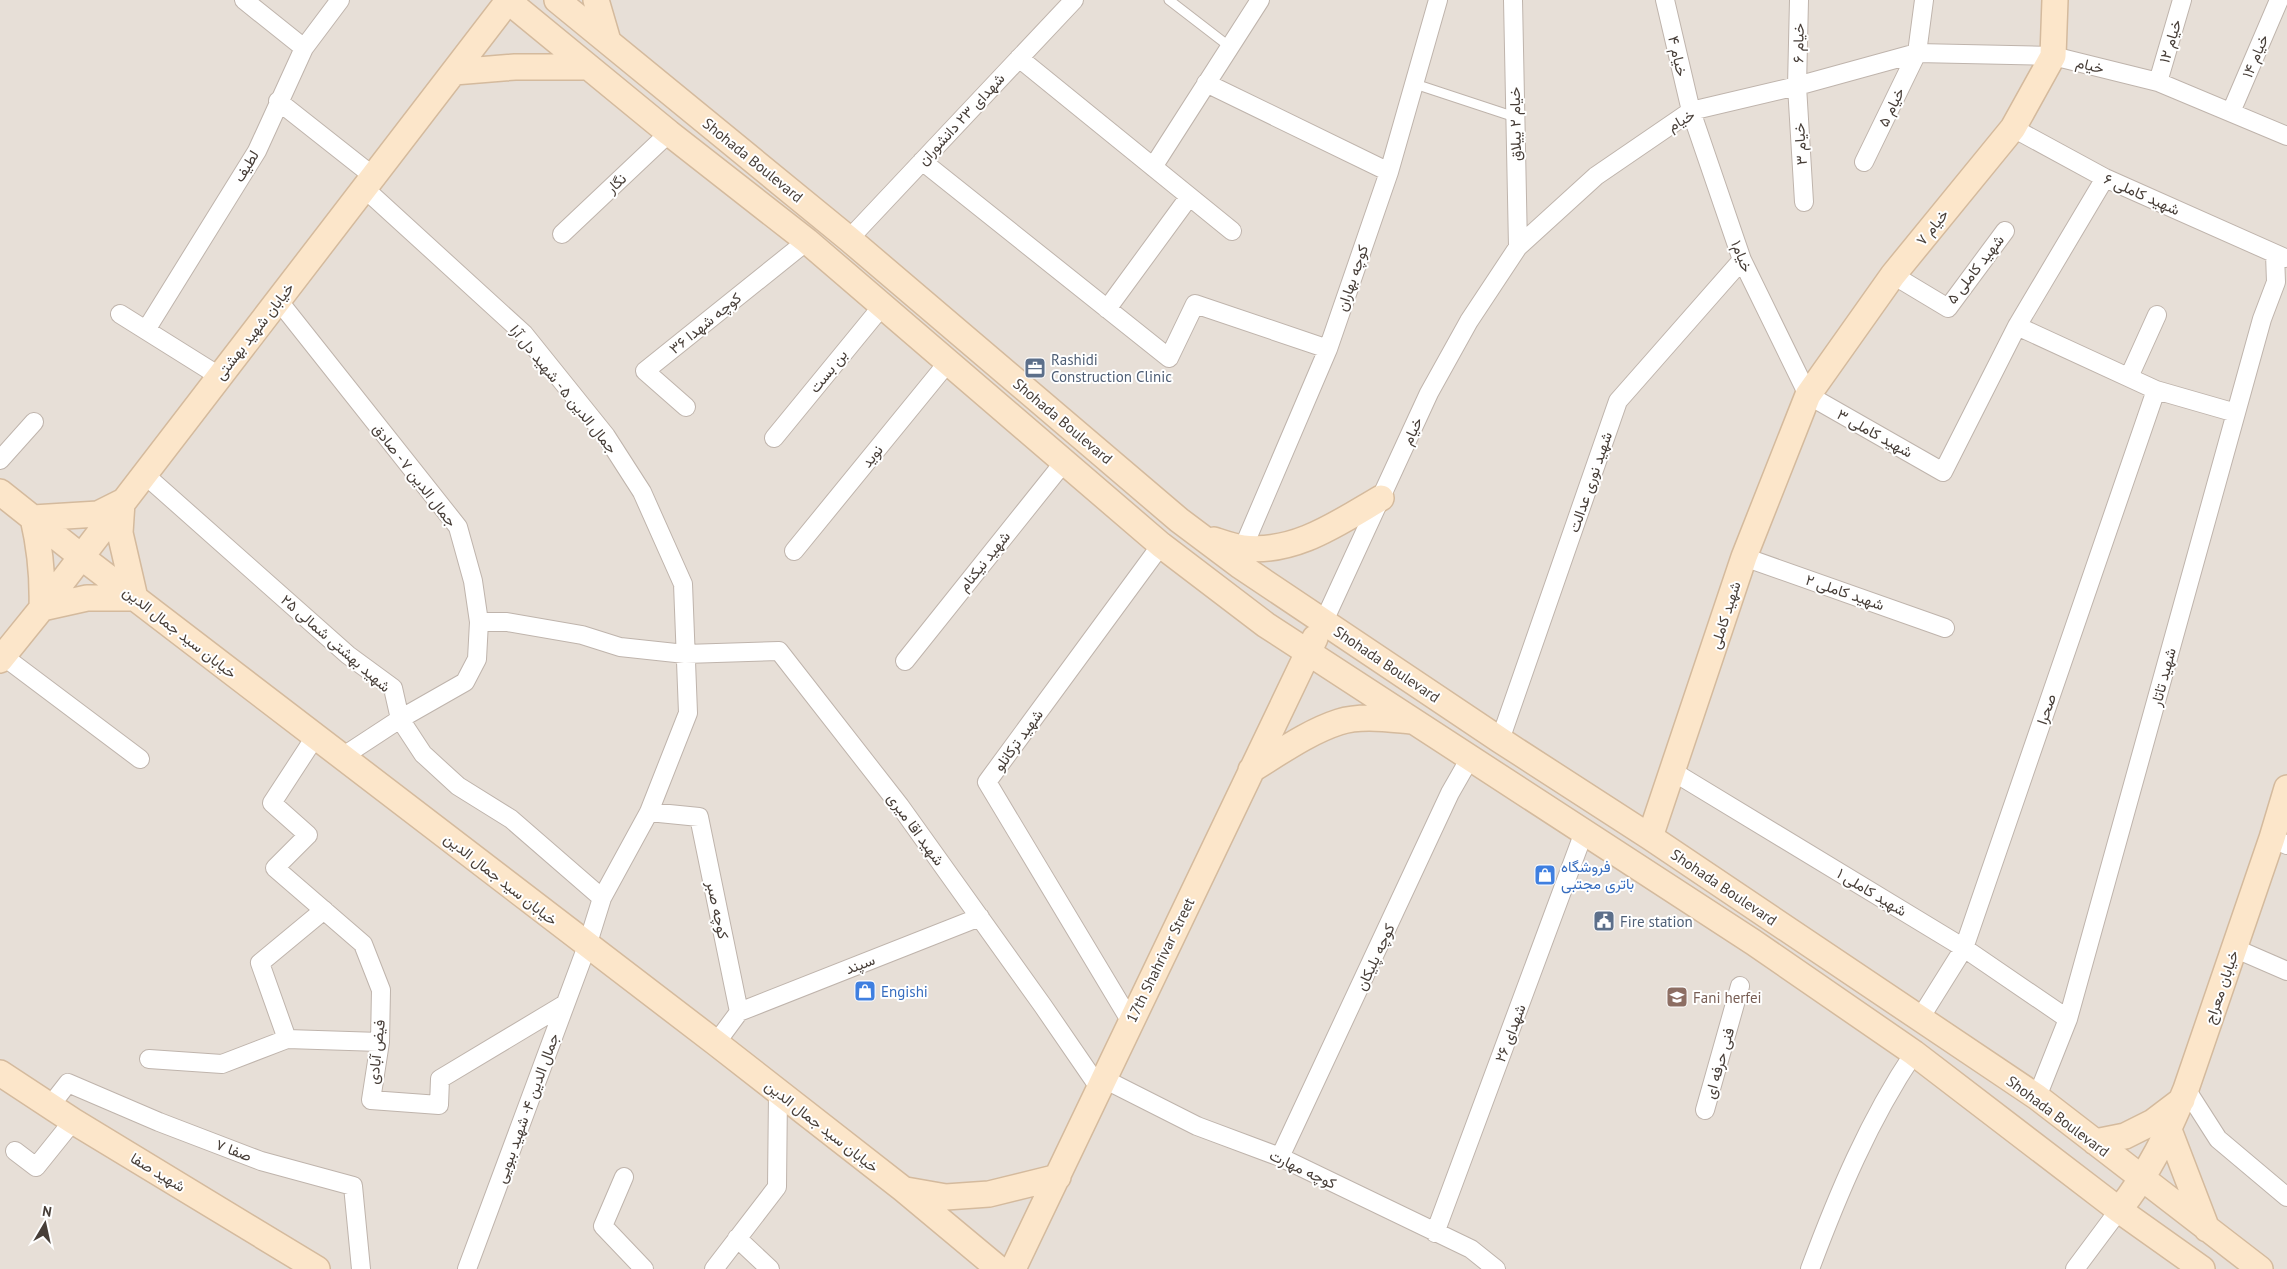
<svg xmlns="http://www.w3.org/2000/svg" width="2287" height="1269" viewBox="0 0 2287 1269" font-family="'PT Sans',Vazirmatn,sans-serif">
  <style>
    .residential { fill: #e7dfd7 }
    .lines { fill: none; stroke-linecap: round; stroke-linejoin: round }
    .lane-casing { stroke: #bfb4ac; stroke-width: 11 }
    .street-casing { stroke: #bfb4ac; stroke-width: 20 }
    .secondary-casing { stroke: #d4ba9d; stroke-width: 28 }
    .lane { stroke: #fff; stroke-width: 9 }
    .street { stroke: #fff; stroke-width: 18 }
    .secondary { stroke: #fce6ca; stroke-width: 25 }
    .labels { text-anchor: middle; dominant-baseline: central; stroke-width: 4; stroke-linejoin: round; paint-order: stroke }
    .street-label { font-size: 15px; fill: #473e38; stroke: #fff }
    .service-label { font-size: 15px; fill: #4e5e75; stroke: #fff; text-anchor: start }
    .shop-label { font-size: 15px; fill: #366cbe; stroke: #fff; text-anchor: start }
    .education-label { font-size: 15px; fill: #785e54; stroke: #fff; text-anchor: start }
  </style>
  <rect width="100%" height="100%" fill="#f4eee9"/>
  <!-- residential -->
  <path class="residential" d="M0,0H2287V1269H0Z"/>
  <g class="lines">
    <!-- lane casing -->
    <g class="lane-casing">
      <path id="lane" d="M1169,0L1230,47
        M1415,84L1515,117"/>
    </g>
    <!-- street casing -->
    <g class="street-casing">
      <path id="street" d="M244,0L304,48
        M1513,0L1518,247
        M1665,0L1691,111L1742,260L1808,395L1943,472L2017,326L2105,178
        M1799,0L1797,86L1804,202
        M1019,58L1232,231
        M2158,82L2182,0
        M1206,83L1389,172
        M278,101L373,176
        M2231,112L2279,0
        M2013,128L2105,178L2285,258
        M922,161L1169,358L1195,304L1328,349
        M1864,162L1917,53L1924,0
        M1153,167L1260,0
        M364,188L524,334L606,436L642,492L683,584L688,713L649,812L602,898L587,946L467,1269
        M562,234L669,133
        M849,239L1074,0
        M1893,275L1948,308L2005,231
        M278,300L458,527L473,581L479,622L477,659L465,682L400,719L342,757
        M1107,309L1189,197
        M120,314L219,376
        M2017,326L2156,390L2236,413
        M146,330L257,151L304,48L340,0
        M2129,377L2157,315
        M686,407L645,371L807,241
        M774,438L883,305
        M0,460L34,422
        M144,474L348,655L393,688L400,719L423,754L458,786L511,819L602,898
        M1243,548L1328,349L1389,172L1438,0
        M794,551L949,361
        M1744,557L1945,628
        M1324,621L1429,393L1469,321L1518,247L1596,176L1691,111L1797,86L1917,53L2053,56L2158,82L2287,136
        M479,622H507L582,635L620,647L685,654L779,651L900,806L1043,1006L1100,1089
        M3,656L140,759
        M905,661L1064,462
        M315,737L272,803L308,835L275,868L363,944L381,990L380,1042L371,1100L439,1105L440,1079L565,1004
        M1500,740L1618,401L1742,260
        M1672,771L1964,948L2068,1019
        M649,812L699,817L739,1012L716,1043
        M2272,838L2287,845
        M2234,948L2287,971
        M739,1012L980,917
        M1919,1020L1964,948L2156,390
        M1131,1022L987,782L1161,545
        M287,1039L260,963L324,910
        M149,1059L222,1064L287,1039L380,1042
        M1104,1079L1197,1126L1280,1157L1471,1249L1496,1269
        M2186,1089L2218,1139L2287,1197
        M2037,1097L2068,1019L2262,319L2276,282L2275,254
        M50,1106L68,1083L159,1122L261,1161L353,1186L361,1269
        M1705,1110L1740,986
        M15,1151L36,1167L73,1121
        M1280,1157L1450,793L1470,758
        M624,1177L603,1226L644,1269
        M1435,1233L1584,832
        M737,1238L770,1269
        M714,1269L777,1187L778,1093
        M1810,1269C1838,1194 1869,1120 1914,1053
        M2075,1269L2119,1210"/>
    </g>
    <!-- secondary casing -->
    <g class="secondary-casing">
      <path id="secondary" d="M507,0L669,133L807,241L1161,545L1266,625L1753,942L1914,1053L2119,1210L2202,1269
        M557,0L849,239L1179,520L1239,565L1500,740L1650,837L2037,1097L2260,1269
        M596,0L608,41
        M454,72L515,67H587
        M0,492L88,562L716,1043L903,1189L999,1269
        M122,502L120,533L135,598H87L42,608C43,576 40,548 33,518L98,514Z
        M1214,540C1223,543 1234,547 1243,548C1295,554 1338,523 1381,498
        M0,660L42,608L508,1
        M1251,770C1279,753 1308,732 1339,722C1361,715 1388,719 1411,721
        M1650,837L1744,557L1808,395L1893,275L2013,128L2053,56L2055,0
        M0,1073L73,1121L317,1269
        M2169,1130L2207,1229
        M2095,1142L2125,1136L2153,1122L2182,1100
        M906,1190L946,1197L989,1194L1058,1177
        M2119,1210C2150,1171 2167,1135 2186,1089L2272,838L2287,788
        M1013,1269L1315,638"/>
    </g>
    <!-- lane -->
    <use href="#lane" class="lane"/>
    <!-- street -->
    <use href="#street" class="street"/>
    <!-- secondary -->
    <use href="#secondary" class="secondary"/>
  </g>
  <!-- icons -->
  <defs>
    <g id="office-square" transform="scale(1.125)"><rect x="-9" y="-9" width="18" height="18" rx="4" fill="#5c6f8a" stroke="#fff"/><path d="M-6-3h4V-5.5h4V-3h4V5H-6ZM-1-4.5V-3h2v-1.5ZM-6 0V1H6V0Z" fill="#fff"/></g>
    <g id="shop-square" transform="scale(1.125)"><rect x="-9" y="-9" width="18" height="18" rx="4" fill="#3f7fe0" stroke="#fff"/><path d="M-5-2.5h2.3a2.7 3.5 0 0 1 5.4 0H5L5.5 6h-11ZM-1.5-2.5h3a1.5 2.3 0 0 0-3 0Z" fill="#fff"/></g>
    <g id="civic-square" transform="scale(1.125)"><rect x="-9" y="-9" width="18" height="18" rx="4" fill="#5c6f8a" stroke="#fff"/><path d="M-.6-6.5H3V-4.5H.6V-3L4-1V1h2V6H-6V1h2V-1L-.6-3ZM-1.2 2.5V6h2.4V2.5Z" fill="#fff"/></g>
    <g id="school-square" transform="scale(1.125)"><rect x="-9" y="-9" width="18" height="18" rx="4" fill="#8d6e63" stroke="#fff"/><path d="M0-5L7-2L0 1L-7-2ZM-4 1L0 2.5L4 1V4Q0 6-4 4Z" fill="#fff"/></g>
  </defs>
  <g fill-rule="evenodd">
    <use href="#office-square" x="1035" y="368"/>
    <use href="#shop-square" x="1545" y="875"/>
    <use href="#civic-square" x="1604" y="921"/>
    <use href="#shop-square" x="865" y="991"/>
    <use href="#school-square" x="1677" y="997"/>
  </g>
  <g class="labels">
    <!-- street labels -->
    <g class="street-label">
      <text transform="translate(2170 41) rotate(-73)">خیام ۱۲</text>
      <text transform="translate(1798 43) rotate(-89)">خیام ۶</text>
      <text transform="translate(1678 56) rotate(77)">خیام ۴</text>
      <text transform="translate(2255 56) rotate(-67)">خیام ۱۴</text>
      <text transform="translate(2090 65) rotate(14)">خیام</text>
      <text transform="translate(1891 107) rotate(-64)">خیام ۵</text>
      <text transform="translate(961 119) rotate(-47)">شهدای ۲۳ دانشوران</text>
      <text transform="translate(1681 120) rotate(-30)">خیام</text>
      <text transform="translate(1515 124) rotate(-91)">خیام ۲ ییلاق</text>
      <text transform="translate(1800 144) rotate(-94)">خیام ۳</text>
      <text transform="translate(753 160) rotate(39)">Shohada Boulevard</text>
      <text transform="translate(246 166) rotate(-59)">لطیف</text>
      <text transform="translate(616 183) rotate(-43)">نگار</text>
      <text transform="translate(2142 194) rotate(24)">شهید کاملی ۶</text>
      <text transform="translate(1932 227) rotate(-51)">خیام ۷</text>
      <text transform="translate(1742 256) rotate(68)">خیام۱</text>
      <text transform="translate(1975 269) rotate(-52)">شهید کاملی ۵</text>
      <text transform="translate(1352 278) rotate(-71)">کوچه بهاران</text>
      <text transform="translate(705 323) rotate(-39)">کوچه شهدا ۳۶</text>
      <text transform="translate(254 331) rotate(-52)">خیابان شهید بهشتی</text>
      <text transform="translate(828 371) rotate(-51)">بن بست</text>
      <text transform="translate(564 389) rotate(51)">جمال الدین ۵ - شهید دل آرا</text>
      <text transform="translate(1063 421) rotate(40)">Shohada Boulevard</text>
      <text transform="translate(1412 431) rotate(-65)">خیام</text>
      <text transform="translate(1875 433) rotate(29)">شهید کاملی ۳</text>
      <text transform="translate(872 456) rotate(-51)">نوید</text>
      <text transform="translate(415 475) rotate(52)">جمال الدین ۷ - صادق</text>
      <text transform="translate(1590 482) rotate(-71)">شهید نوری عدالت</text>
      <text transform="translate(984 561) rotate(-51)">شهید نیکنام</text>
      <text transform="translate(1845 592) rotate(19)">شهید کاملی ۲</text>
      <text transform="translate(1725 615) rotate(-72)">شهید کاملی</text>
      <text transform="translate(180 632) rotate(38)">خیابان سید جمال الدین</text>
      <text transform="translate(336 643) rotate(41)">۲۵ شهید بهشتی شمالی</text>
      <text transform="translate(1387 664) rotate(34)">Shohada Boulevard</text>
      <text transform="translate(2163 677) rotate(-75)">شهید تاتار</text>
      <text transform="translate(2046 709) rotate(-71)">صحرا</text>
      <text transform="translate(1018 740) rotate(-54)">شهید ترکانلو</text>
      <text transform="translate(916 829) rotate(54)">شهید اقا میری</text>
      <text transform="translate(501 879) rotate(38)">خیابان سید جمال الدین</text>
      <text transform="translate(1724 887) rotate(34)">Shohada Boulevard</text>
      <text transform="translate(1872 892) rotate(31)">شهید کاملی ۱</text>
      <text transform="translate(718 910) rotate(78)">کوچه صبر</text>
      <text transform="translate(1375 957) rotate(-65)">کوچه پلیکان</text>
      <text transform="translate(1160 960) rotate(-64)">17th Shahrivar Street</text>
      <text transform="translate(860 964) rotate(-21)">سپند</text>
      <text transform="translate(2221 987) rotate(-71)">خیابان معراج</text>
      <text transform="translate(1510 1033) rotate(-69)">شهدای ۲۶</text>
      <text transform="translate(376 1052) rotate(-84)">فیض آبادی</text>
      <text transform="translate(1719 1063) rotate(-74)">فنی حرفه ای</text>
      <text transform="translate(527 1108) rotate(-70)">جمال الدین ۴- شهید ببویی</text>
      <text transform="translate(2058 1116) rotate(37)">Shohada Boulevard</text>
      <text transform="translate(822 1126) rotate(38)">خیابان سید جمال الدین</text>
      <text transform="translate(234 1150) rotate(21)">صفا ۷</text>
      <text transform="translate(1303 1169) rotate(25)">کوچه مهارت</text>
      <text transform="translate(158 1172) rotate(31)">شهید صفا</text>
    </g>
    <!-- service labels -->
    <g class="service-label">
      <text x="1051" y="359">Rashidi<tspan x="1051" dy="17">Construction Clinic</tspan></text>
      <text x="1620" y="921">Fire station</text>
    </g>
    <!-- shop labels -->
    <g class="shop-label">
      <text x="1561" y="866">فروشگاه<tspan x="1561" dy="17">باتری مجتبی</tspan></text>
      <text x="881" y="991">Engishi</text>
    </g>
    <!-- education labels -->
    <g class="education-label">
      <text x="1693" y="997">Fani herfei</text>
    </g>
  </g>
  <!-- north arrow -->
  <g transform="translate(45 1224) rotate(9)" stroke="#ffffff" stroke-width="4" paint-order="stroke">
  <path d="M0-4L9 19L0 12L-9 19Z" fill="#473e38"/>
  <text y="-8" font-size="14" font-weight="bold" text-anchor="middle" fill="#473e38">N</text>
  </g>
</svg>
